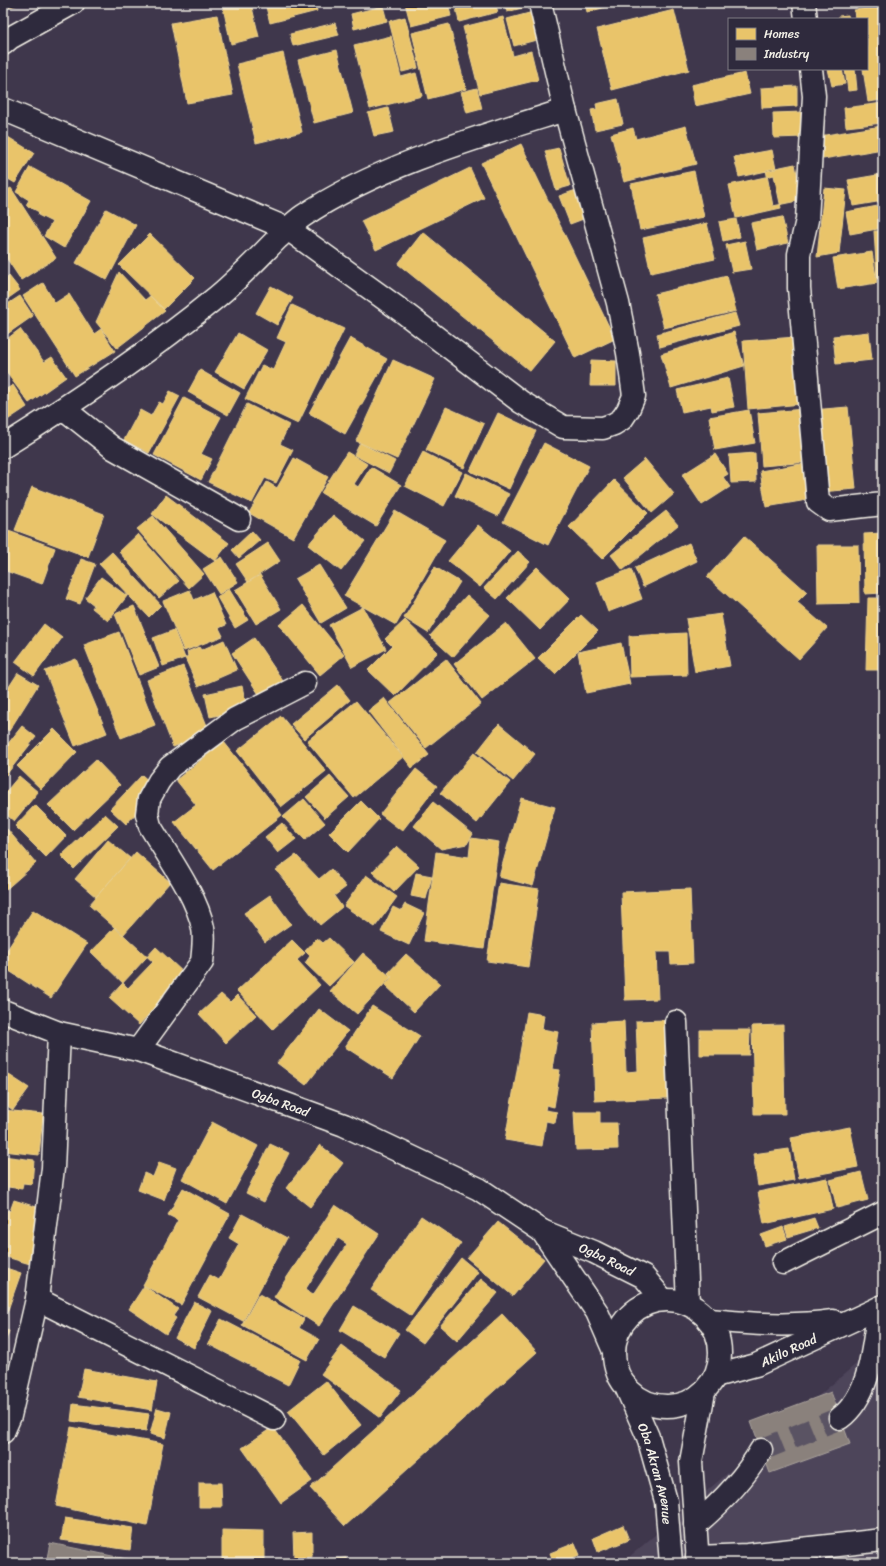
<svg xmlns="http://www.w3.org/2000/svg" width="886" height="1566" viewBox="0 0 886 1566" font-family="Sriracha,sans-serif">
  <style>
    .built { fill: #4d445a }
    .homes { fill: #e9c46a; stroke: #ecd290; fill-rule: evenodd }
    .industry { fill: #8a817c; stroke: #aaa39c }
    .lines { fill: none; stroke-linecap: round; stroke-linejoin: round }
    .minor-tunnel { stroke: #5a5363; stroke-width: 22; stroke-dasharray: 22 11; stroke-linecap: butt }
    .minor-casing { stroke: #f4f1e8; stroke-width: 25 }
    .major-casing { stroke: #f4f1e8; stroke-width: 25 }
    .minor { stroke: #2f2a3d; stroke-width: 22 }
    .major { stroke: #2f2a3d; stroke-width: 22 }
    .labels { text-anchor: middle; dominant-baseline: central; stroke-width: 4; stroke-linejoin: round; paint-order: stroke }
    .street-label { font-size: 13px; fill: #f4f1e8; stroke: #2f2a3d }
  </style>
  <rect width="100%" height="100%" fill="#3f374c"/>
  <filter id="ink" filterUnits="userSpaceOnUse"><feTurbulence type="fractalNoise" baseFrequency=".025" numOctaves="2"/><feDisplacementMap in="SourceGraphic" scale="8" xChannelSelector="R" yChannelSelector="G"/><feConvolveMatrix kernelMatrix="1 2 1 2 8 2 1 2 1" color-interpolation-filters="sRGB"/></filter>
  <g filter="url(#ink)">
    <!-- built -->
    <path class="built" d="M883,1341V1563H622Z"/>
    <!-- homes -->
    <path class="homes" d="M3,3H22L3,9Z
      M222,3H251L259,37L231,44Z
      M265,3H315L317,11L270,23Z
      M405,3H448L451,16L411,26Z
      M455,3H495L498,12L459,22Z
      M504,3H528L529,6L507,12Z
      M585,3H622L587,12Z
      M383,6L387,21L354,29L351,14Z
      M883,6V100L868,102L863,69H867V19H855L854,10Z
      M674,10L689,70L612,90L597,29Z
      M533,12L540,39L514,46L507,19Z
      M217,15L233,95L187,103L171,23Z
      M848,15L849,19H839V16Z
      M405,17L418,68L402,72L389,21Z
      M503,17L513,56L531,51L538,80L480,94L463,27Z
      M335,23L339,35L293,46L290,34Z
      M449,24L466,89L428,99L412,33Z
      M391,36L401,77L416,73L422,96L370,109L354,45Z
      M337,50L353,113L314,123L298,60Z
      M283,53L302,132L256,143L237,64Z
      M828,69H842L845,84L832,86Z
      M845,69H855L857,90L848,91Z
      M745,73L750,94L695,106L691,85Z
      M797,86V106L762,108L761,88Z
      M477,88L482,109L467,113L461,92Z
      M618,99L623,124L595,130L591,110L597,109L596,104Z
      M883,103V123L846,127L844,108Z
      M388,108L394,132L374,136L368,113Z
      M803,112L804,137L774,138L773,113Z
      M686,126L696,164L624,182L611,134L633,128L636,139Z
      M882,126L883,149L823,159L819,136Z
      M3,134L34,153L15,183L3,176Z
      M521,144L615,339L575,358L481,163Z
      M559,148L570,186L556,190L545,151Z
      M772,150L776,169L739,177L734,157Z
      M795,164L802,200L773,206L766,170Z
      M30,167L91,201L64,248L44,236L52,222L38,215L39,212L26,205L29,200L16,192Z
      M470,168L484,198L376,250L361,221Z
      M694,171L704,217L640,230L631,184Z
      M883,174V201L853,206L848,180Z
      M774,175L781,208L736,218L729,185Z
      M11,188L56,258L21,280L3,253V192Z
      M824,188L846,190L839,253L817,257Z
      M576,190L586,218L570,224L559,196Z
      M883,205V228L850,234L846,212Z
      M106,209L136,225L107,280L76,263Z
      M782,217L788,243L757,250L751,223Z
      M736,219L740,237L723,241L719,222Z
      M707,223L715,259L651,273L643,238Z
      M874,231H883V278L877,279Z
      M423,232L555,341L530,371L398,264Z
      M150,234L195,278L164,309L119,265Z
      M745,241L751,269L732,272L726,245Z
      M872,252L877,283L838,289L833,258Z
      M119,272L145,300L150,296L165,311L117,348L96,322Z
      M9,276L20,290L3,302V280Z
      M727,276L736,311L664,328L655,294Z
      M43,283L55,303L69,294L94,334L101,329L115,351L75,376L23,296Z
      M271,286L293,298L277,325L256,313Z
      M20,296L33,316L3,337V307Z
      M292,305L344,329L298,424L245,399L262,365L273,370L286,342L277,338Z
      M735,313L739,326L660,347L657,334Z
      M20,329L44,362L52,357L66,377L29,403L3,368V342Z
      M734,332L744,366L671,388L661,354Z
      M869,332L872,360L836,364L833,336Z
      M238,333L267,350L244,389L215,372Z
      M796,337L802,404L748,409L743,341Z
      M350,338L387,359L345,434L309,413Z
      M393,360L435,379L397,459L356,441Z
      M591,360L616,361V386H590Z
      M200,370L240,393L228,415L188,392Z
      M728,378L734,407L712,411L711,406L682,412L677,390Z
      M13,385L27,407L3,423V391Z
      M170,391L180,396L149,453L124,440L140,410L151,416L159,402L163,404Z
      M184,398L221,417L201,454L212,459L201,480L154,455Z
      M247,404L289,425L280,444L293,450L276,483L265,478L252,503L208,482Z
      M446,407L484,424L464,468L426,450Z
      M848,407L856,489L820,492L812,410Z
      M804,409L808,462L762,466L758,413Z
      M749,410L755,443L715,450L709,417Z
      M498,413L536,431L509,489L470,471Z
      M360,443L395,461L389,473L354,455Z
      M544,443L589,466L548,545L503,522Z
      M347,452L367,464L354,484L358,487L371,467L401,485L376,526L321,493Z
      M423,452L462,472L444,506L405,486Z
      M755,453L756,482L731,483L729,455Z
      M715,454L728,474L723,477L730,487L702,505L682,475Z
      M294,458L328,477L293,538L249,513L267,482L277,488Z
      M645,459L674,494L652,513L623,478Z
      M807,463L813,499L766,507L760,471Z
      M466,473L509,494L498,516L455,496Z
      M614,480L648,513L602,559L569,527Z
      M32,487L104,514L88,557L15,530Z
      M166,495L229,543L215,561L152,514Z
      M395,511L445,540L396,625L344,596Z
      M666,511L678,525L623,570L611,555Z
      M333,515L365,541L341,571L308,545Z
      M153,516L204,574L189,588L137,529Z
      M478,525L510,551L480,587L448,561Z
      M3,529L55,548L42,584L3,570Z
      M252,531L260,540L239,558L232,550Z
      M883,533V593L865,594L864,534Z
      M138,534L179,581L159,598L119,552Z
      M744,536L807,592L797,602L827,628L799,659L707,577Z
      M268,543L280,561L248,582L236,564Z
      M689,543L697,561L643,587L635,568Z
      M817,545H858L859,603L818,604Z
      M518,551L530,562L497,599L484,588Z
      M112,552L161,605L149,617L99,564Z
      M222,557L238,582L219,594L203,569Z
      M81,559L95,564L80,604L66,599Z
      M319,565L346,608L321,623L295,579Z
      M435,567L460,582L428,633L404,618Z
      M537,567L570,599L540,630L507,598Z
      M631,569L642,599L608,612L597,582Z
      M260,575L281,609L256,624L235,590Z
      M101,577L127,596L108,621L92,608L94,605L85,598Z
      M229,589L248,620L235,628L217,597Z
      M190,590L194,600L212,592L226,625L219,628L223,636L184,651L163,601Z
      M467,595L490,615L453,657L430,636Z
      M868,598H883V670H866Z
      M303,605L344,655L320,675L279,625Z
      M134,606L159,667L139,675L115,614Z
      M363,607L386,649L352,667L329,625Z
      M721,614L730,666L695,672L686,619Z
      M581,615L598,631L555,674L538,658Z
      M405,620L438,652L395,696L368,670L392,646L385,639Z
      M506,623L535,659L482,700L454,664Z
      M44,624L62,638L34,676L15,662Z
      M174,630L185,658L163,666L153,638Z
      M119,632L155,725L121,738L84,645Z
      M686,633L687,675L630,677L629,636Z
      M254,638L287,687L264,702L232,653Z
      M224,640L237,670L198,687L185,658L188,656L187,652L199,647L201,650Z
      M621,643L630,684L586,693L578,652Z
      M76,659L107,733L75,746L45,671Z
      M446,659L481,704L426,748L390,703Z
      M183,666L210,733L173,747L147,680Z
      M18,673L38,685L9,731L3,727V696Z
      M338,685L350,700L304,739L291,724Z
      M242,686L247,709L210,717L205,694Z
      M384,698L429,755L412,768L368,711Z
      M356,701L403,757L354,798L307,741Z
      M281,716L326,771L281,807L237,751Z
      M499,724L535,754L513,781L477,752Z
      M22,726L36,737L6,775L3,773V750Z
      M54,729L77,752L41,789L17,766Z
      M224,742L282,815L213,870L174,822L196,805L176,780Z
      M474,753L510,782L477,823L440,793Z
      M96,760L120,785L73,830L48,805Z
      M416,769L437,786L402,831L380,814Z
      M142,775L152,784L138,800L144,805L126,824L110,809Z
      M19,776L38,792L14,821L3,812V795Z
      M330,776L349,797L325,818L306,797Z
      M521,798L555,807L533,886L499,877Z
      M304,799L325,823L305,840L283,817Z
      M361,801L379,819L348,852L329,833Z
      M433,802L473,834L467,844L441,849L414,826Z
      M35,805L66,836L46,857L15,826Z
      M105,814L118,826L74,869L61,856Z
      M282,823L296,839L278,853L265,837Z
      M7,829L36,863L3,892V832Z
      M471,838L499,842L484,949L424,941L436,852L469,857Z
      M108,840L130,858L96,897L75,879Z
      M397,846L419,866L394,892L372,872Z
      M136,852L170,882L123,935L89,905Z
      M296,855L319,879L331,869L346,887L334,896L342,907L320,925L276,870Z
      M416,873L432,876L426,899L411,896Z
      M366,875L397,897L375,927L344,906Z
      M499,883L539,889L528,967L487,961Z
      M690,889L693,963L671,964L670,952H656L658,999L625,1000L621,892Z
      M270,895L291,924L265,942L244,913Z
      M405,904L424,913L409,945L381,932L393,907L401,911Z
      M33,910L87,944L51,998L3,967V956Z
      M115,927L153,962L128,988L91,952Z
      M317,938L323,943L329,938L354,962L329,986L305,963L310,956L305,951Z
      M292,940L305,953L297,960L320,985L273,1029L237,991Z
      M156,947L185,974L139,1025L109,998Z
      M363,953L391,977L357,1014L330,991Z
      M406,954L440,984L414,1012L385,985L392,977L388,973Z
      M221,994L230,1002L237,995L256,1015L226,1043L199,1014Z
      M372,1006L420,1036L393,1078L345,1047Z
      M319,1009L348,1031L306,1085L277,1063Z
      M527,1012L544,1015L542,1029L558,1032L552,1069L560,1070L554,1107L546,1105L545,1110L557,1112L555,1123L546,1121L542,1146L505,1140Z
      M664,1020L667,1098L595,1101L592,1023L624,1021L626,1072L638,1071L636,1021Z
      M783,1025L785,1114H754L752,1026Z
      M700,1030H750L749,1055H700Z
      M3,1071L29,1088L13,1110L3,1103Z
      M3,1110L43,1114L39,1155L3,1151Z
      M574,1112H600V1123H617L618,1149L576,1150Z
      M212,1122L258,1146L227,1204L182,1179Z
      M850,1127L858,1167L799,1178L791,1138Z
      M270,1144L289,1153L264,1202L246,1193Z
      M320,1145L343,1163L310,1207L286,1188Z
      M789,1149L794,1180L758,1186L753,1154Z
      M3,1156L34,1160L32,1184L23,1183L22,1189L8,1187L6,1195H3Z
      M159,1162L176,1168L164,1200L138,1190L144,1173L153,1177Z
      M861,1172L868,1200L837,1208L830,1180Z
      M827,1178L833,1209L764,1224L758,1192Z
      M183,1188L230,1214L181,1305L143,1285L178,1220L168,1215Z
      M14,1200L46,1210L30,1264L3,1256V1209L10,1211Z
      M335,1205L379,1234L319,1326L274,1297ZM338,1238L347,1244L313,1295L305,1290Z
      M242,1214L287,1238L243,1321L198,1297L210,1275L219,1280L239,1244L229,1238Z
      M421,1216L461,1243L411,1316L371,1290Z
      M814,1218L818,1228L788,1237L785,1227Z
      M498,1222L544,1259L513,1296L467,1258Z
      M783,1227L787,1239L765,1246L761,1235Z
      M461,1258L478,1272L423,1343L405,1330Z
      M3,1267L21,1273L5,1318L3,1317Z
      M481,1279L498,1293L457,1341L440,1326Z
      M144,1286L178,1309L173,1316L176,1318L166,1334L129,1309Z
      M259,1294L304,1319L299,1328L319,1339L307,1360L242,1325Z
      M194,1302L212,1311L194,1348L175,1338Z
      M354,1306L399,1333L384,1357L340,1330Z
      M502,1314L537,1352L345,1526L310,1488Z
      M221,1319L300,1360L288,1385L208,1344Z
      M3,1329L9,1331L3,1349Z
      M342,1346L401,1390L380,1418L321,1374Z
      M84,1369L157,1382L152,1410L78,1397Z
      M326,1381L361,1425L324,1455L288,1411Z
      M73,1404L149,1414L146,1431L71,1421Z
      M157,1408L171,1412L165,1438L150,1434Z
      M71,1427L163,1444L147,1526L56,1506Z
      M273,1427L312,1481L281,1503L242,1448Z
      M199,1483H221L222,1507H199Z
      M65,1518L133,1528L130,1550L61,1540Z
      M623,1525L629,1540L598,1552L593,1538Z
      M222,1530L264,1531V1563H222Z
      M312,1532V1557L294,1558L293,1533Z
      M575,1543L580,1555L559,1563H554L550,1553Z
      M346,1558L347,1563H315L314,1561Z"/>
    <!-- industry -->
    <path class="industry" d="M831,1392L850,1444L770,1473L751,1422Z
      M50,1543L141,1562V1563H46Z"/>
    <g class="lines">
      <!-- minor-tunnel -->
      <path class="minor-tunnel" d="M761,1450L840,1418"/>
      <!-- minor casing -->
      <g class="minor-casing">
        <g id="minor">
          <path d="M804,3L806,19"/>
          <path d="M3,44L10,38L73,3"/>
          <path d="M811,69L814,96L807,220L799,254V288L818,502L829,510L883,504"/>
          <path d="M3,109L288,229L403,312L521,402L563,427L603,428L614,424L622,419L628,410L634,396L628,353L618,303L565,110L540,3"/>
          <path d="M64,409L113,448L239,519"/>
          <path d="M3,447C75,402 147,354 213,300C236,282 257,259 278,238C286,231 294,222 303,216C377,166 479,137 565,110"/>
          <path d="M676,1022L688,1304"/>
          <path d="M138,1050L202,962C203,951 205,939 203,928C197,896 167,855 150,826L147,814L149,799L159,781L170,767L235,719L305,683"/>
          <path d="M783,1263L883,1213"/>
          <path d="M37,1299L274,1419"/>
          <path d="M709,1320C752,1324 790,1327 833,1321"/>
          <path id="s1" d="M715,1376L756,1365L883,1306"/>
          <path d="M840,1418C872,1394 873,1344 879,1308"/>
          <path d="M3,1432L10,1416L37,1299L53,1168L59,1033"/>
          <path d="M695,1525C721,1503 744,1480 761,1450"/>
          <path d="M697,1557L747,1555L883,1540"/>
        </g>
      </g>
      <!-- major casing -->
      <g class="major-casing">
        <g id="major">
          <path id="s2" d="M3,1011L59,1033L138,1050L344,1125L479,1189L542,1231L594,1252L644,1277L663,1300"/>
          <path d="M542,1231L597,1312L614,1351"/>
          <circle cx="667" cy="1353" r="53"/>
          <path id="s3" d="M627,1389L648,1437L666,1501L671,1563"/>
          <path d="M698,1563L691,1462L704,1392"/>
        </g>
      </g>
      <!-- minor -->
      <use href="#minor" class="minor"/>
      <!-- major -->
      <use href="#major" class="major"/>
    </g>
  </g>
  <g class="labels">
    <!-- street labels -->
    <g class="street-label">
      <text stroke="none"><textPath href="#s2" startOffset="293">Ogba Road</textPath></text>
      <text stroke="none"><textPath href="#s2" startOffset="656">Ogba Road</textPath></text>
      <text stroke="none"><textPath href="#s1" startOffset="78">Akilo Road</textPath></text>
      <text stroke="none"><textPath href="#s3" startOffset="90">Oba Akran Avenue</textPath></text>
    </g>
  </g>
  <!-- margin -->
  <rect width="886" height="1566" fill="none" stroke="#2f2a3d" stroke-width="16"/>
  <rect x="8" y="8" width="870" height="1550" fill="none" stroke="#f4f1e8" stroke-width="1.5" filter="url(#ink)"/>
  <!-- legend -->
  <rect x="728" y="18" width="140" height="52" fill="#2f2a3d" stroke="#7e7a81"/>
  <rect x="736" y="28" width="20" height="12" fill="#e9c46a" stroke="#7e7a81"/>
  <text x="764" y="38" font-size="12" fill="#f4f1e8">Homes</text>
  <rect x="736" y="48" width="20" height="12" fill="#8a817c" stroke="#7e7a81"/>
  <text x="764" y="58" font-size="12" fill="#f4f1e8">Industry</text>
</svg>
